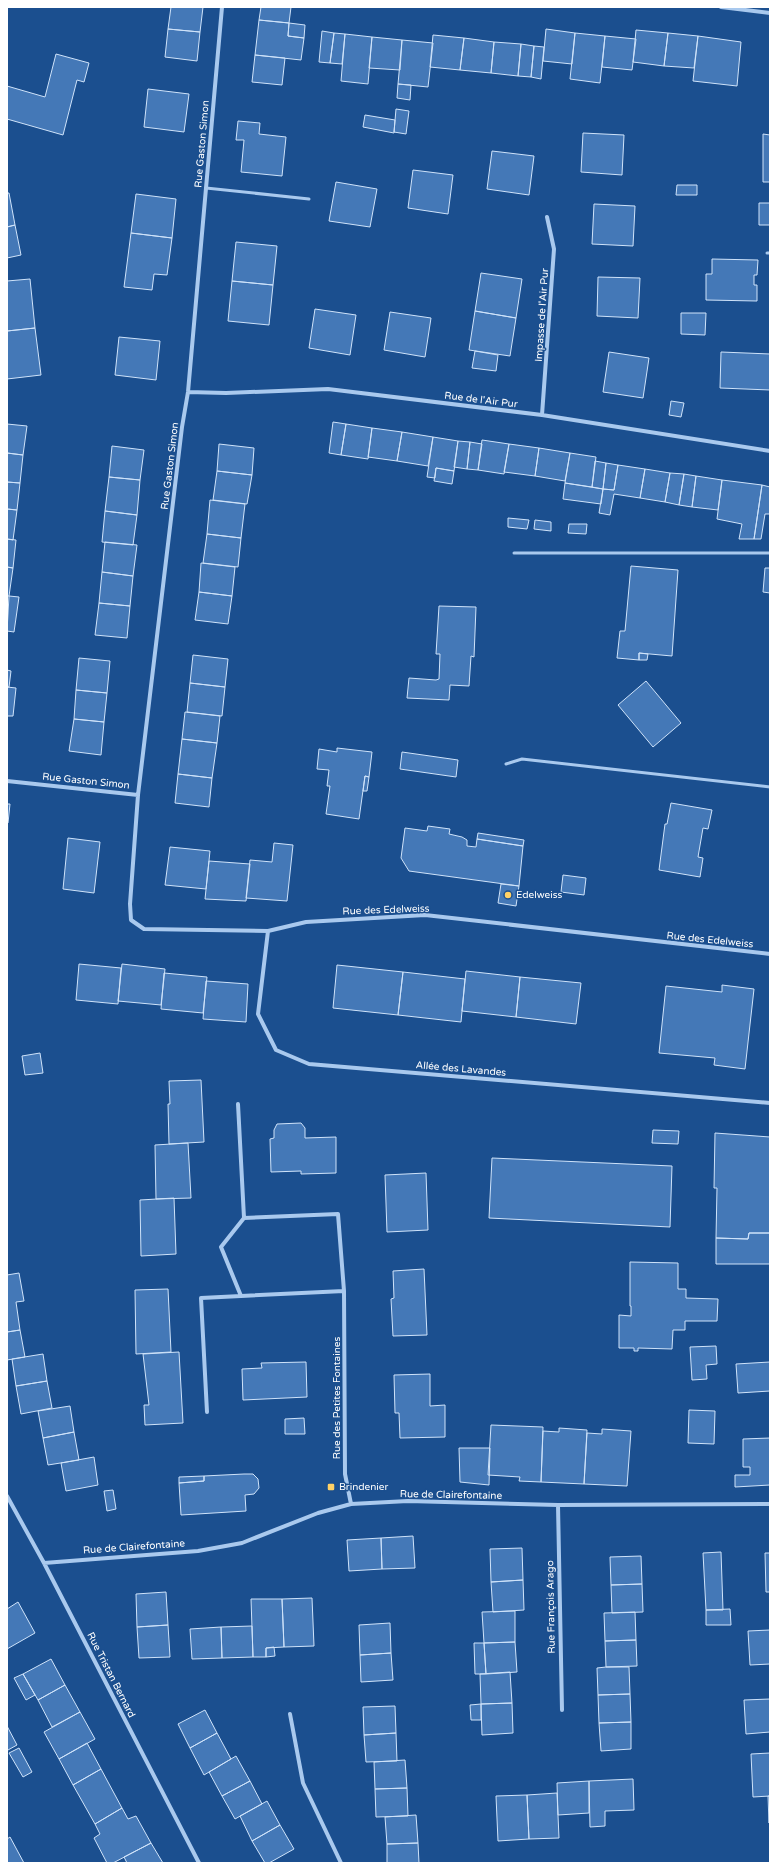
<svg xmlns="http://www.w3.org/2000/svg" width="777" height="1870" viewBox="0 0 777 1870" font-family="'Varela Round',sans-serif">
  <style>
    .building { fill: #4478b7; stroke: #cfe3fa }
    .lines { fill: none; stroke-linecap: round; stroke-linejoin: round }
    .service { stroke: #a9c9ee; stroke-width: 3 }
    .minor { stroke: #a9c9ee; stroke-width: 4 }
    .poi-dot { fill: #ffd166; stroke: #1b4f8f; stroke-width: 1.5 }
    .labels { text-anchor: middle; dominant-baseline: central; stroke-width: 3; stroke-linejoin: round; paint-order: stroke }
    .street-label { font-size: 10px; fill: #fff; stroke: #1b4f8f }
    .poi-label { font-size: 10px; fill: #fff; stroke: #1b4f8f; text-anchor: start }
  </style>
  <rect width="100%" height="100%" fill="#1b4f8f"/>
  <!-- building -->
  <path class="building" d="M171,7H203L200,32L168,29Z
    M261,7H291L289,23L259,20Z
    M259,20L289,23L288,36L304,38L301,60L255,55Z
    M289,23L305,25L304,38L288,36Z
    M168,29L200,32L197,61L165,57Z
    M546,29L575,33L572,64L543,61Z
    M636,30L668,33L664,66L633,62Z
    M322,31L334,33L330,63L319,62Z
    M334,33L345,34L342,64L330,63Z
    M575,33L605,36L600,83L570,79Z
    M668,33L698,36L694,68L664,66Z
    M345,34L372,37L368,84L341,81Z
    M433,35L464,38L460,70L430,67Z
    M605,36L636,39L632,70L602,67Z
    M698,36L741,42L737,86L693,81Z
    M372,37L402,40L400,70L369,68Z
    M464,38L494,42L491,73L460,70Z
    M402,40L433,43L428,87L398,84Z
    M494,42L521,44L518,76L491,73Z
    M521,44L534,46L531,77L518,76Z
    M534,46L544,47L541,79L531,77Z
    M56,54L89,63L84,82L77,80L63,135L7,119V86L45,97Z
    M255,55L285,58L282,85L252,82Z
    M398,84L411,85L410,100L397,98Z
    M148,89L189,94L184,132L144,127Z
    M396,109L409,111L406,134L394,132Z
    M365,115L395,120L394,133L363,127Z
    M238,121L260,123L259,134L286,137L282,176L241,172L244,140H236Z
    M583,133L624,135L622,175L581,172Z
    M763,134L770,135V182H763Z
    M492,151L534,156L529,195L487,189Z
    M413,170L453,175L448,214L408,208Z
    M336,182L377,189L370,227L329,221Z
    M677,185H697V195H676Z
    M7,193H9L15,225L7,227Z
    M136,194L176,199L172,238L131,233Z
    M759,203H770V225H759Z
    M594,204L635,206L633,246L592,244Z
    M15,225L21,255L7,258V227Z
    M131,233L172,238L167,275L154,274L152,290L124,287Z
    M236,242L277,246L273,285L232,281Z
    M712,259L758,260L757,275H754V285H757V301L706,300V274H712Z
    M481,273L522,279L516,318L475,311Z
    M598,277L640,278L638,318L597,316Z
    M30,279L35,328L7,331V281Z
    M232,281L273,285L269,325L228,321Z
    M315,309L356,315L350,355L309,348Z
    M475,311L516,318L510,356L469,350Z
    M390,312L431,318L425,357L384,350Z
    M681,313H706L705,335L681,334Z
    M35,328L41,375L7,379V331Z
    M119,337L160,341L156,380L115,375Z
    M475,351L498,355L496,371L472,368Z
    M609,352L649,358L643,398L603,392Z
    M721,352L770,354V390L720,388Z
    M671,401L684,403L681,417L669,415Z
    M333,422L346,424L341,455L329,453Z
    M7,424L27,426L23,455L7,453Z
    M346,424L372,428L368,459L341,455Z
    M372,428L402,432L397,461L368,457Z
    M402,432L433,437L428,466L397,461Z
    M433,437L458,441L454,471L436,468L435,478L427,477Z
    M482,440L509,444L504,474L478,470Z
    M458,441L470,442L467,469L454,467Z
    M470,442L482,444L478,470L467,469Z
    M219,444L254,448L252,475L217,471Z
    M509,444L539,448L535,476L504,472Z
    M112,446L144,450L140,480L109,477Z
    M539,448L570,453L565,481L535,476Z
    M7,453L23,455L20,483L7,482Z
    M570,453L596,457L592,487L565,483Z
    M595,461L606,463L603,489L592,487Z
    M606,463L618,465L614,490L603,489Z
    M618,465L645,469L640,498L614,494L610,515L599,513L603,489L614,490Z
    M436,468L454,471L452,484L434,481Z
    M645,469L670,473L665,502L640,498Z
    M217,471L252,475L247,504L213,500Z
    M670,473L684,474L679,505L665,502Z
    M684,474L696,476L692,507L679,505Z
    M696,476L722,480L718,510L692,507Z
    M109,477L140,480L137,515L105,511Z
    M722,480L762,485L754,539H739L742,524L717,519Z
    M7,482L20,483L17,510L7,509Z
    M565,483L603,489L601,504L563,499Z
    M762,485L770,487V514H765L761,539H754Z
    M210,500L245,504L241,538L207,534Z
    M7,509L17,510L13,540L7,539Z
    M105,511L137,515L133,545L102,542Z
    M508,518L529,520L527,529L508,527Z
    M535,520L551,522V531L534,529Z
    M569,524H587L586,534L568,533Z
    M207,534L241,538L238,567L203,563Z
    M7,539L16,540L13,568L7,567Z
    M105,542L137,545L133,576L102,572Z
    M201,563L235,567L232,596L199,592Z
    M631,566L678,570L672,656L639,653V660L617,658L620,631H625Z
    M7,567L13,568L9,596H7Z
    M765,568H770V593L763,592Z
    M102,572L133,576L130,606L99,603Z
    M199,592L232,596L228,624L195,620Z
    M9,596L19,597L14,632L7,631Z
    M99,603L130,606L127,638L95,635Z
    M439,606L476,607L474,657L471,656L469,686L450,685L449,700L407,698L409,678L436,680L439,679L440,654H436Z
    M639,653L648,654L647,660H639Z
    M193,655L228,659L225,687L190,683Z
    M79,658L110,661L107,693L76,690Z
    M7,670L11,671L9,687H7Z
    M646,681L681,723L653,747L618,705Z
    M190,683L225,687L222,716L187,712Z
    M7,687L16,688L13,716H7Z
    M76,690L107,693L104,722L74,719Z
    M185,712L220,716L217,743L182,739Z
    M74,719L104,722L101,755L69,751Z
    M182,739L217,743L212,778L178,774Z
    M337,748L372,752L369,777L365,776L359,819L326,814L330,786H327L329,770L317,769L319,749L337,752Z
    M402,752L458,760L456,777L400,769Z
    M178,774L212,778L209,807L175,803Z
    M365,776L369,777L367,791H363Z
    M671,803L712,810L708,829L703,828L698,857L703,858L700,877L659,870L665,824H667Z
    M7,804H10L8,823H7Z
    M428,826L450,829L449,834L462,837L467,840V846L476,847L477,839L523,846L519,886L409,871L401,858L405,828L427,831Z
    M478,833L524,840L523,846L477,839Z
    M68,838L100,842L94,893L63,889Z
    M274,843L293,845L287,901L246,898L250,860L272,862Z
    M170,847L210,851L206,889L165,885Z
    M209,861L250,864L246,901L205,899Z
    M563,875L586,878L584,895L561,892Z
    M501,884L519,886L516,906L498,903Z
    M79,964L121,968L118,1004L76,1000Z
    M122,964L165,969L161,1005L118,1001Z
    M337,965L403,972L398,1015L333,1008Z
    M466,971L520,977L516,1017L462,1011Z
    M403,972L465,979L461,1022L398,1015Z
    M164,973L207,977L203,1013L161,1009Z
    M520,977L581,983L576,1024L516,1017Z
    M206,981L248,984L246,1022L203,1019Z
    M722,985L754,989L745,1069L714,1065L715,1058L659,1053L666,986L722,992Z
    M40,1053L43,1073L25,1075L22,1056Z
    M201,1080L204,1142L169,1144L168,1104H170L169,1081Z
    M301,1123L305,1128V1138L336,1137V1173L301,1174V1171L271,1172L270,1139L274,1138V1130L277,1124Z
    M653,1130L679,1131L678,1144L652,1143Z
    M715,1133L770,1137V1233H749L748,1239L716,1238L717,1188H714Z
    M188,1143L191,1198L156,1199L155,1145Z
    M492,1158L672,1166L670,1227L489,1218Z
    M426,1173L428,1230L387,1232L385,1175Z
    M174,1198L176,1254L141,1256L140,1200Z
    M749,1233H770V1264H716V1238L748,1239Z
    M630,1262L678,1263V1289H686V1298L718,1299L717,1321H685V1330H673L672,1349L638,1348V1351H634V1348H619V1315L631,1316V1306H630Z
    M424,1269L427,1335L393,1336L391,1299L394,1298L393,1271Z
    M19,1273L24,1301L16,1302L20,1330L7,1332V1275Z
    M168,1289L171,1352L136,1354L135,1290Z
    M20,1330L25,1357L7,1360V1332Z
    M716,1346L717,1364L706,1365L707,1379L692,1380L690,1347Z
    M179,1352L183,1423L145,1425L144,1405H149L143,1354Z
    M43,1354L47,1381L16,1386L12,1359Z
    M306,1362L307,1397L243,1400L242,1369L262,1368L261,1363Z
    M770,1362V1391L738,1393L736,1364Z
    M430,1374V1406L445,1405V1437L400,1438L399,1413H395L394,1375Z
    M47,1381L52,1408L21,1414L16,1386Z
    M70,1406L74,1432L43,1438L38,1411Z
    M689,1410L715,1411L714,1444L688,1443Z
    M304,1418L305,1434H285V1419Z
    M491,1425L543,1427L541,1482L519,1481L520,1477L488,1475Z
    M559,1428L587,1430L584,1484L541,1482L543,1431L559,1432Z
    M602,1429L631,1431L627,1486L584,1484L587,1433L602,1434Z
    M74,1432L79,1460L48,1465L43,1438Z
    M770,1438V1485L735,1487V1475H750V1467H743V1439Z
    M459,1448H490L489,1485L460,1482Z
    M94,1457L98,1485L66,1491L61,1463Z
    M244,1474H253L258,1479L259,1488L254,1494L245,1495L246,1511L181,1515L179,1483L204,1481V1476Z
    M204,1476V1481L179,1483V1477Z
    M113,1490L116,1509L107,1511L104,1491Z
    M413,1536L415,1568L382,1569L381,1538Z
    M381,1538L382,1569L349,1571L347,1540Z
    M522,1548L523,1580L491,1582L490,1549Z
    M721,1552L723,1610H706L703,1553Z
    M765,1553H770V1592H766Z
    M641,1556L642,1584L611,1585L610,1557Z
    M523,1580L524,1610L493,1612L491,1582Z
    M642,1584L643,1612L612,1613L611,1585Z
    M166,1592L168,1625L137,1627L136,1594Z
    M312,1598L314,1646L284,1647L282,1599Z
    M251,1599H282L284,1647L266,1648V1657H253Z
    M18,1602L35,1633L7,1649V1609Z
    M730,1609L731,1625H706V1610Z
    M515,1611V1642L484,1643L482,1612Z
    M635,1612L636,1640L605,1641L604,1613Z
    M390,1623L391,1653L360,1655L359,1625Z
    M168,1625L170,1657L139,1658L137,1627Z
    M252,1626L253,1657L222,1658L221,1627Z
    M221,1627L222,1658L192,1659L190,1629Z
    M770,1630V1664L750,1665L748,1631Z
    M636,1640L637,1666L606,1667L605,1641Z
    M515,1642L517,1672L486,1674L484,1643Z
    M474,1643H484L486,1674H475Z
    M274,1647L275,1656L266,1657V1648Z
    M391,1653L393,1680L361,1682L360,1655Z
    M51,1659L65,1685L38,1700L23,1674Z
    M606,1667H629L630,1694L598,1695L597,1668Z
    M510,1672L512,1703L481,1704L480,1674Z
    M23,1674L35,1695L26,1700L14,1678Z
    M65,1685L80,1712L52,1727L38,1700Z
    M630,1694L631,1722L599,1723L598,1695Z
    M770,1699V1732L746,1734L744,1700Z
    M512,1703L513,1733L482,1735L481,1704Z
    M481,1704V1720H471L470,1705Z
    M395,1706L396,1733L364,1735L363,1707Z
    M205,1710L217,1733L190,1748L178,1724Z
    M80,1712L95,1739L59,1759L44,1732Z
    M631,1722V1749L601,1751L599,1723Z
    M7,1726L17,1745L8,1750L7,1749Z
    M217,1733L231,1759L204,1775L190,1748Z
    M396,1733L397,1761L366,1762L364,1735Z
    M87,1743L101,1769L73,1785L59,1759Z
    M19,1748L32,1772L23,1777L9,1753Z
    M770,1753V1796L753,1797L751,1754Z
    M236,1756L250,1781L222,1796L209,1772Z
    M405,1760L407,1788L375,1789L374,1762Z
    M101,1769L122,1808L95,1824L73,1785Z
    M633,1779L634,1810L605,1811V1826L590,1827L589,1781Z
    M250,1781L262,1804L235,1819L222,1796Z
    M589,1781V1813L558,1815L557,1783Z
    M407,1788L408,1816L376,1817L375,1789Z
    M557,1793L559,1838L529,1839L527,1795Z
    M527,1795L529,1839L498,1841L496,1796Z
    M768,1796H770L769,1823Z
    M267,1801L280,1825L252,1841L240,1816Z
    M122,1808L128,1819L136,1816L151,1843L113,1863H107L94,1838L100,1834L95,1824Z
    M416,1815L418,1843L387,1844L385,1817Z
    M280,1825L294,1849L269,1863H265L252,1841Z
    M10,1837L24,1863H7V1839Z
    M151,1843L163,1863H127L124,1857Z
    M418,1843L419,1863H387V1844Z"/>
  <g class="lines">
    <!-- service -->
    <path class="service" d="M206,188L309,199
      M767,253H770
      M514,553H770
      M506,764L522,759L770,787"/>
    <!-- minor -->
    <path class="minor" d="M721,7L770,13
      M188,392L226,393L328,389L542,415L770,451
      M542,415L554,249L547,217
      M7,781L138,795L182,427L188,392L222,7
      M138,795L130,904L131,920L144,929L268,931L306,922L425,915L770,954
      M268,931L258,1014L276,1050L309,1064L770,1103
      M238,1104L244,1218
      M344,1291L241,1296L221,1247L244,1218L338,1214L344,1291L345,1474L351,1504
      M207,1412L201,1298L241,1296
      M7,1496L44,1563L199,1863
      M558,1505L562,1710
      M44,1563L198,1551L242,1543L318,1513L351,1504L408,1501L558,1505L770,1504
      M290,1714L303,1783L341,1863"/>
  </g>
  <!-- markers -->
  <g class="poi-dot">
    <circle cx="508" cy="895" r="4"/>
    <rect x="327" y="1483" width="8" height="8" rx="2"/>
  </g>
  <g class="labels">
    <!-- street labels -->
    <g class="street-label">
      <text transform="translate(202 144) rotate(-85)">Rue Gaston Simon</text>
      <text transform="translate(542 315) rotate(-86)">Impasse de l'Air Pur</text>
      <text transform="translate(481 400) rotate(7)">Rue de l'Air Pur</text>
      <text transform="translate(170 466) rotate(-83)">Rue Gaston Simon</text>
      <text transform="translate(86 781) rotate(6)">Rue Gaston Simon</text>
      <text transform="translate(386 910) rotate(-2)">Rue des Edelweiss</text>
      <text transform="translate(710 940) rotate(6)">Rue des Edelweiss</text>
      <text transform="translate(461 1069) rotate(5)">Allée des Lavandes</text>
      <text transform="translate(337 1398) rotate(-90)">Rue des Petites Fontaines</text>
      <text transform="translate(451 1495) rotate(1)">Rue de Clairefontaine</text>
      <text transform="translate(134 1547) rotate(-4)">Rue de Clairefontaine</text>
      <text transform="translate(551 1607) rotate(-91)">Rue François Arago</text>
      <text transform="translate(111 1675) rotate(63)">Rue Tristan Bernard</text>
    </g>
    <!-- poi labels -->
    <g class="poi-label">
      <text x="516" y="895">Edelweiss</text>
      <text x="339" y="1487">Brindenier</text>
    </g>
  </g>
  <!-- border -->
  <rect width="777" height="1870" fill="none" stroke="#ffffff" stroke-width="16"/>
</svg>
